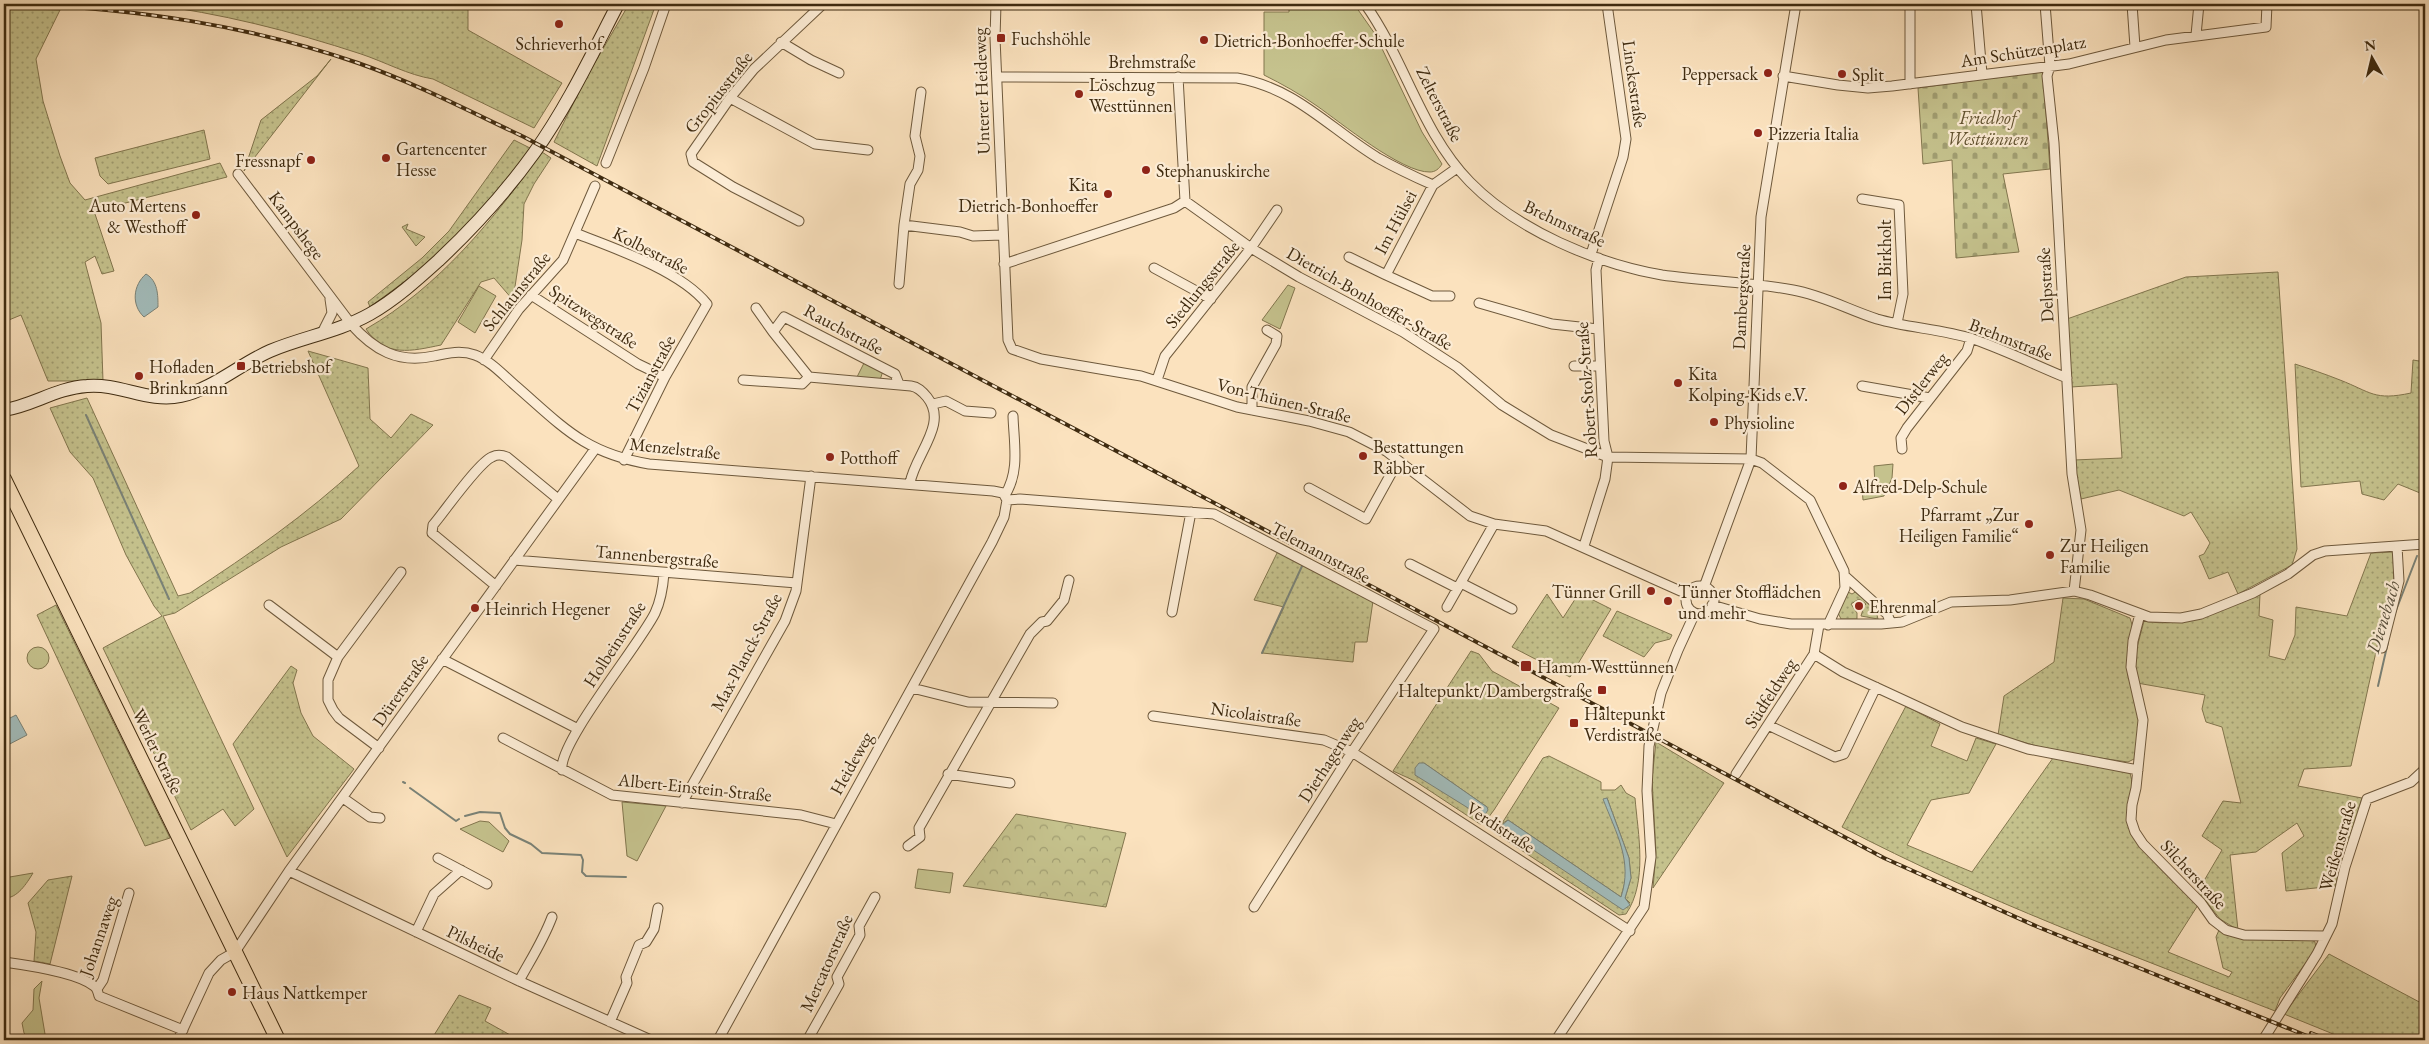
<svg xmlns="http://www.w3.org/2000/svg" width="2429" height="1044" viewBox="0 0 2429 1044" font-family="'EB Garamond',serif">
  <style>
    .grass { fill: url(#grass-dots); stroke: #82764e; fill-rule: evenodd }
    .forest { fill: url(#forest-crowns); stroke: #82764e }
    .cemetery { fill: url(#cemetery-stones); stroke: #82764e }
    .green { fill: #c5c28d; stroke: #82764e }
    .water { fill: #a2bcbb; stroke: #7a8277 }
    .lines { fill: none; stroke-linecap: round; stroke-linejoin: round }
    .stream { stroke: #7a8277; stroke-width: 2 }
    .minor-casing { stroke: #6e593c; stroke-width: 11 }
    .secondary-casing { stroke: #3f2b10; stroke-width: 14 }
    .primary-casing { stroke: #3f2b10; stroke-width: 16 }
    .minor { stroke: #fcecd5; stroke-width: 9 }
    .secondary { stroke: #fcecd5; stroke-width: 12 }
    .primary { stroke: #fbe2be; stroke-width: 14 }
    .rail-casing { stroke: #3f2b10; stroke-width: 4 }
    .rail { stroke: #fcecd5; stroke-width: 2; stroke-dasharray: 5.5; stroke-linecap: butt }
    .poi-dot { fill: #8f2418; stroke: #fcecd5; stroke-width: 2 }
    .labels { text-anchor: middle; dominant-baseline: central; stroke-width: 4.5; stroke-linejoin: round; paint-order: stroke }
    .poi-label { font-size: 18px; fill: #3f2b10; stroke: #fcecd5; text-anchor: start }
    .street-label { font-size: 18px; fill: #3f2b10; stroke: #fcecd5 }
    .park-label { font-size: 18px; font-style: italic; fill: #60512f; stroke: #fcecd5 }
    .water-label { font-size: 19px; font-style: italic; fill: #584f3b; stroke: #fcecd5 }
  </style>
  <defs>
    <pattern id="grass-dots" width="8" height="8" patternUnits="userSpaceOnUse" patternTransform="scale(1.25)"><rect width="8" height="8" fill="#c5c28d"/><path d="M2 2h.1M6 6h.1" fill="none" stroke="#a19e72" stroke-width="1.8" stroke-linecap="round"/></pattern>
    <pattern id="forest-crowns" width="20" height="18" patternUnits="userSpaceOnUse" patternTransform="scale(1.25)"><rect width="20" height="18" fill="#c5c28d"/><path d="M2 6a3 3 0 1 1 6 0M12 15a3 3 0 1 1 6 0" fill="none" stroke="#a19e72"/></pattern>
    <pattern id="cemetery-stones" width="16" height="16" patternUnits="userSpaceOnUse" patternTransform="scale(1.25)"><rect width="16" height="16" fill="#c5c28d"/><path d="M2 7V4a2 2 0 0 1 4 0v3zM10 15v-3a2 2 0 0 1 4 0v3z" fill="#a19e72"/></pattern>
  </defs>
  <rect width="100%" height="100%" fill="#fbe2be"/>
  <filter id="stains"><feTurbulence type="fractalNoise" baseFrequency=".004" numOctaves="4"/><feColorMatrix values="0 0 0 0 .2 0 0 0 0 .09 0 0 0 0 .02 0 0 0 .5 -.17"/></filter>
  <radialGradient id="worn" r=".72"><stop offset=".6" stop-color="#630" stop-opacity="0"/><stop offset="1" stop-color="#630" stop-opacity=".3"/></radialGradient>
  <!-- grass -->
  <path class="grass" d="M147,4H446L468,7V30L562,83L534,128L433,79C408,75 385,62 361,54C291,31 220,13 147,4Z
    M629,4H656L597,166L554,142L586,78Z
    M4,8L60,10L36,59L43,101L60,156L70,183L85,200L220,163L227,177L94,211L114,271L102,274L95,256L85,262L101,323L103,381H48L21,315L4,322Z
    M331,59L244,171L261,120L317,76Z
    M204,130L210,159L108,184L100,176L95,158Z
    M514,140L532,149L463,231L412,276L370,307L368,302L422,258L449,231Z
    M542,152L551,158L534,184L524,204L522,240L513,300L494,278L481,282L441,345C412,351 385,358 366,329C439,287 494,219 542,152Z
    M408,224L406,229L425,237L416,246L402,227Z
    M2278,272L2297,549L2292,565L2238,594L2228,572L2209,579L2199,556L2204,554L2210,543L2191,512L2184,516L2119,490L2081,499L2074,460L2122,458L2117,384L2071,387L2067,319L2186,277Z
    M308,351L368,368L370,419L391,438L411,414L433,425L341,519L281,547L175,613L163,616L254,809L235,826L223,809L191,830L103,648L162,616L154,606L126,555L93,478L70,452L50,408L87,398L178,596L190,593C251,553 305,516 359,466Z
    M2413,360L2425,362V495L2398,484L2384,500L2362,494L2360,481L2301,487L2295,364C2310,369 2325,374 2340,380C2371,392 2374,401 2411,393Z
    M1278,551L1373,601L1367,642H1355L1353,662L1262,653L1284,607L1254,600Z
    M2393,552L2394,587L2379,638L2351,766L2304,769L2298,786L2362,798L2335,886L2286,891L2282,853L2304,836L2297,823L2256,852L2230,855L2238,930L2220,919L2198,891L2222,850L2202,836L2223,801L2241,803L2222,727L2206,722L2202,709L2205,695L2137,683L2134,659L2144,621C2186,629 2223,609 2260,594L2259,616L2273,620L2269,656L2285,660L2295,635L2296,607L2347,616L2371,553Z
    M1857,591L1880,612L1877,615L1878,619L1861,616L1864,606L1866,604L1859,599L1851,604L1857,613V619H1841L1838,613L1848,592L1852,594Z
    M1579,593L1611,609L1570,677L1512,647L1547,594L1563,618Z
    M2063,598L2084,599L2130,618L2133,628L2128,652V676L2141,721L2136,758L2128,762L2058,752L1998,735L2004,696L2054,662Z
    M56,605L170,838L145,846L37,615Z
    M1617,611L1672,635L1670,639L1655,643L1644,657L1603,636Z
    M1471,651L1479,654L1492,671L1559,708L1494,810L1485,822L1480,824L1415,781L1393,771ZM1424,763L1487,807L1415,775Z
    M291,666L297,670L293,683L301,713L313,736L354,769L287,857L233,744Z
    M1906,706L1940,724L1931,746L1967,761L1976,738L1996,744L1969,793L1931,800L1907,845L1972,872L2053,758L2122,769L2130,773C2136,790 2125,806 2128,823C2133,848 2179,886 2198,905L2168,952L2229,977L2232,972L2223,968L2216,937L2219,930L2235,937L2308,938L2315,942L2316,949L2280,998L2275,1011C2129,954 1981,900 1842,827Z
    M1656,742L1724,783L1653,888L1656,853L1652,779Z
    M1549,756L1601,782V790H1615L1621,785L1626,793L1635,798C1638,834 1648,882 1626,914L1619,915L1497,834L1499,828L1543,758ZM1607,798L1629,858L1631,878L1625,898L1630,903L1503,823L1508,820L1621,897L1626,878L1625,858Z
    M72,876L50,964L34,961L36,932L28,903L48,880Z
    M2329,954L2425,1005V1040H2348L2284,1014Z
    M459,995L491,1008L485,1021L512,1036L511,1040H431Z"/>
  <!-- forest -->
  <path class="forest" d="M1016,814L1126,833L1106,907L963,886Z"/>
  <!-- cemetery -->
  <path class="cemetery" d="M2043,71L2050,169L2003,174L2019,252L1956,258L1952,160L1923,164L1918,88Z"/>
  <!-- green -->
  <path class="green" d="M1289,4H1354L1375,34L1422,132L1442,164C1439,169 1435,172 1430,172C1402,173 1340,122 1317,106C1300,94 1282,84 1264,75V12H1289Z
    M1288,285L1295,288L1280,329L1262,320Z
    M479,286L496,296L475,333L458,322Z
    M865,361L883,371L880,380L856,379Z
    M1893,464L1892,478L1884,496L1863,500L1862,488L1875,486L1874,466Z
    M27 658a11 11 0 1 1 22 0a11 11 0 1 1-22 0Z
    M622,802L666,806L637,861L627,856Z
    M480,821L489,822L509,841L503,852L460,829Z
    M918,869L953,873L950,893L915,888Z
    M33,873C27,883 17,899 4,898V878Z
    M42,981L39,998L46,1040H29L24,1033L22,1023L33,1010L34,989Z"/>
  <!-- water -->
  <path class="water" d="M146,274C158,281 158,295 158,307L144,317C131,305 133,285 146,274Z
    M16,715L27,735L4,747V721Z
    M1419,763H1424L1487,807L1488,810L1484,816H1481L1415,775V768Z
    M1607,798L1629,858L1631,878L1625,898L1630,905L1623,910L1502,829L1501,826L1508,820L1621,897C1633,861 1616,833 1603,799Z"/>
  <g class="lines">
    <!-- stream -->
    <path class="stream" d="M86,415L169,599
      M2424,536L2425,533
      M2395,613L2417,556
      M1262,653L1303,564
      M2378,686L2388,642
      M403,782L405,783
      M410,788L456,821L459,819
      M465,816L480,812L500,813L505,828L510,834L531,844L542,853L581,855L583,860L582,872L586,876L626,877"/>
    <!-- minor casing -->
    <g class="minor-casing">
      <path id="minor" d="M996,4L995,38L1008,340L1012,349L1041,359L1141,376L1237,407L1309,421L1349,432L1386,451L1470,516L1494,524L1546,531L1687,594
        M1365,4C1405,60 1421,132 1470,182C1517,230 1597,264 1662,275C1705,281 1750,282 1793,290C1822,295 1849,310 1877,319C1908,328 1942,329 1973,339C2005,350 2035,365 2067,378
        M1910,4V84
        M1976,4L1982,74
        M2045,4L2050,66L2047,76L2054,143L2072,474L2081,530L2074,591
        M2132,4L2135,47
        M2196,35L2199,4
        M781,42L811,60L839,73
        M1783,76L1838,85L1868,88L1892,86L2069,64L2166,40L2266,27L2267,4
        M997,77L1237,78C1296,88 1330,129 1378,158C1396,168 1415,177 1433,185L1457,168
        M1178,77L1185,201
        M730,98L815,144L868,150
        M606,163L644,68L666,4
        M238,174L351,324C374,350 398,364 434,356C448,353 461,350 475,355C491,361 504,376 517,387C564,428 585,453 649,464L993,491L1003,493L1007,500
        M1433,185L1386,275L1432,296H1450
        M1862,199L1899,205L1903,294L1897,323
        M799,221L733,187L693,162L691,154L730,98L754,69L823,4
        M904,225L910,184L918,170L920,156L915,136L921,92
        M575,233C614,248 681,271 707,304L665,377L624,460
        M1591,254L1623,157L1626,139L1607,4
        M1349,257L1386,275
        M1004,264L1174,208L1185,201L1251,248L1299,277L1403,332L1457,367L1502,405L1551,435L1608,457L1751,459L1762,463L1810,500L1844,571L1845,588L1828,625
        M1154,268L1211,299
        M899,284L904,225L960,232L973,236L1002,235
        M531,295L638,364L665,377
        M1479,303L1552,324L1598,329
        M756,308L773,332
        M322,333L332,313L330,299
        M484,360L519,309L563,260L595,186
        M1574,366H1600
        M743,380L802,384L809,377
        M1157,380L1165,356L1251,248L1277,210
        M899,384L895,374L784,317L773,332L809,377L911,386C918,387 922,391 927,397C949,424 915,454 910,483
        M1862,386L1930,398
        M933,404L946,401L965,411L991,413
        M1252,410V387L1276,344L1277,336L1267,330
        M1902,449L1901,438L1907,428L1967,351L1971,338
        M1309,488L1366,519L1398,461
        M1005,495C1020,471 1014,444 1013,416
        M1007,500L1020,499L1214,514L1434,629L1352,752L1254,907
        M1584,546L1605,479L1608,457L1604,441L1596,270L1599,258
        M514,560L797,583
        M1410,564L1457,588
        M1846,577L1887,614L1891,623
        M1461,583L1512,609
        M496,586L432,533L433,525C445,511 478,463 492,457C498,454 502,455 507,457L558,499
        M1686 600a14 14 0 1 1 28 0a14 14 0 1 1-28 0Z
        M1704,587L1751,459L1761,217L1796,4
        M269,605L338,657
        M1712,605L1760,619L1791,624H1881L1902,622L1951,602L2010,600L2074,591L2090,595L2149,617L2181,618L2201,614L2253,593L2288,574L2313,555L2325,551L2425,544
        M1447,607L1494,524
        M1172,612L1191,512
        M2140,614L2133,641L2131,667L2143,720L2136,788L2132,805L2131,820L2135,832L2143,844L2201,903L2213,920L2226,930L2244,935L2326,936
        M2382,648L2399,581L2397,546
        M1814,654L1843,672L1962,727L2028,749L2138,770
        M442,659L578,729
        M912,688L968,702L1053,703
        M1153,716L1324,740L1352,752L1630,931
        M1768,725L1835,757L1844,754L1876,687
        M503,738L612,795L801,815L836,824
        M379,748L339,718L333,710L328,700V680L338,657L401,572
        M562,770C558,743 640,644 655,613C661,600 663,587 664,573
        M948,774L1010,783
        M1736,774L1814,654L1819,625
        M343,798L370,817L380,818
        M682,803L785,621L796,591L811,476
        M908,846L920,837L919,828L1030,634L1042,622L1047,621L1064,600L1069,580
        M438,858L487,884
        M289,871L519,981L651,1040
        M416,932L434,894L461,870
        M4,962C26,965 77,972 94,986C97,988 98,992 99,996L183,1030
        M519,981C531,959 543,941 552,917
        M97,989L103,980L129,893
        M610,1022L627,983L626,977L639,945L646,942L654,929L658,908
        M178,1040L209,973L221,960L235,952L289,871L595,449
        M718,1040L992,542L1004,517L1007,500
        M804,1040L808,1039L839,984L837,977L860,935L859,926L875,897
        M1556,1040L1644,907L1651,857L1647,791L1649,746L1661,693L1678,650L1695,613
        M2263,1040L2317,954L2332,924L2345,867L2367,799L2411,782L2425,769"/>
    </g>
    <!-- secondary casing -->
    <g class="secondary-casing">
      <path id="secondary" d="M4,410C32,406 56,388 87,386C120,383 148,403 181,396C213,389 240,364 270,351C303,337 338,332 370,314C396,299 418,279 439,260C474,227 506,192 534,153C567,107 592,54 618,4"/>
    </g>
    <!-- primary casing -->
    <g class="primary-casing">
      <path id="primary" d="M4,479L278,1040"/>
    </g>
    <!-- minor -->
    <use href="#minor" class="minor"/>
    <!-- secondary -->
    <use href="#secondary" class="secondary"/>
    <!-- primary -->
    <use href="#primary" class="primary"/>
    <!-- rail casing -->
    <g class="rail-casing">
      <path id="rail" d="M4,4H8
        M20,4C136,9 248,25 358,63C415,83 469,111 524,137L1884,858L2038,927L2317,1040
        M2311,1033L2329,1040"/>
    </g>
    <!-- rail -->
    <use href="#rail" class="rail"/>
  </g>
  <!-- markers -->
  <g class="poi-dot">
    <circle cx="559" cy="24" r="5"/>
    <rect x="996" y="33" width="10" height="10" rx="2.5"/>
    <circle cx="1204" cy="40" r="5"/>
    <circle cx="1768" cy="73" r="5"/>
    <circle cx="1842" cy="74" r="5"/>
    <circle cx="1079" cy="94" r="5"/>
    <circle cx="1758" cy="133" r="5"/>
    <circle cx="386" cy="158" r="5"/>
    <circle cx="311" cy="160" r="5"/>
    <circle cx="1146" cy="170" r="5"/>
    <circle cx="1108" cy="194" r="5"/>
    <circle cx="196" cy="215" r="5"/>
    <rect x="236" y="361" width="10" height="10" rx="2.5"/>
    <circle cx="139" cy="376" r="5"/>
    <circle cx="1678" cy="383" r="5"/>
    <circle cx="1714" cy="422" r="5"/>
    <circle cx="1363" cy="456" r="5"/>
    <circle cx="830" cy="457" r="5"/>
    <circle cx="1843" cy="486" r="5"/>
    <circle cx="2029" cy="524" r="5"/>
    <circle cx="2050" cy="555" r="5"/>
    <circle cx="1651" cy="591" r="5"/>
    <circle cx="1668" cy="601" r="5"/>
    <circle cx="1859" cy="606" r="5"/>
    <circle cx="475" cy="608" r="5"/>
    <rect x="1520" y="660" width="12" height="12" rx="2.5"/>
    <rect x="1597" y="685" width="10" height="10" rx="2.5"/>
    <rect x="1569" y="718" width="10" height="10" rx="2.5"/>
    <circle cx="232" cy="992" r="5"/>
  </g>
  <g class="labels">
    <!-- poi labels -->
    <g class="poi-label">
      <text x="1011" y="38">Fuchshöhle</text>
      <text x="1214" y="40">Dietrich-Bonhoeffer-Schule</text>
      <text x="559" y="43" text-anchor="middle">Schrieverhof</text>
      <text x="1758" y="73" text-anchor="end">Peppersack</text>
      <text x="1852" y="74">Split</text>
      <text x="1089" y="84">Löschzug<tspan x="1089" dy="21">Westtünnen</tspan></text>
      <text x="1768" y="133">Pizzeria Italia</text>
      <text x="396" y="148">Gartencenter<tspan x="396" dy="21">Hesse</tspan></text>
      <text x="301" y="160" text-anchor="end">Fressnapf</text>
      <text x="1156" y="170">Stephanuskirche</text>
      <text x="1098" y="184" text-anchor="end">Kita<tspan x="1098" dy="21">Dietrich-Bonhoeffer</tspan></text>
      <text x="186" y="205" text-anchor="end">Auto Mertens<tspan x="186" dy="21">&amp; Westhoff</tspan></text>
      <text x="149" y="366">Hofladen<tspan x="149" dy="21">Brinkmann</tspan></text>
      <text x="251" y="366">Betriebshof</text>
      <text x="1688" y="373">Kita<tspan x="1688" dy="21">Kolping-Kids e.V.</tspan></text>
      <text x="1724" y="422">Physioline</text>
      <text x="1373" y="446">Bestattungen<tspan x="1373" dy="21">Räbber</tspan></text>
      <text x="840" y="457">Potthoff</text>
      <text x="1853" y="486">Alfred-Delp-Schule</text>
      <text x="2019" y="514" text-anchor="end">Pfarramt „Zur<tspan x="2019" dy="21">Heiligen Familie“</tspan></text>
      <text x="2060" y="545">Zur Heiligen<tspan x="2060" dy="21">Familie</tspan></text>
      <text x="1641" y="591" text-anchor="end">Tünner Grill</text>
      <text x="1678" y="591">Tünner Stofflädchen<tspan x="1678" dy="21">und mehr</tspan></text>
      <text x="1869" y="606">Ehrenmal</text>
      <text x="485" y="608">Heinrich Hegener</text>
      <text x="1537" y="666">Hamm-Westtünnen</text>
      <text x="1592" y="690" text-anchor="end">Haltepunkt/Dambergstraße</text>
      <text x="1584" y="713">Haltepunkt<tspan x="1584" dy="21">Verdistraße</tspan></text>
      <text x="242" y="992">Haus Nattkemper</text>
    </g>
    <!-- street labels -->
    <g class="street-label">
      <text transform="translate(2023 51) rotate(-9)">Am Schützenplatz</text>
      <text x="1152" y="61">Brehmstraße</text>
      <text transform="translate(1635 84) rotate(82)">Linckestraße</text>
      <text transform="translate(981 91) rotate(-92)">Unterer Heideweg</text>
      <text transform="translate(718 92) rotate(-52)">Gropiusstraße</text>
      <text transform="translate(1440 104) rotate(63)">Zelterstraße</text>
      <text transform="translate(1395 222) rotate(-62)">Im Hülsei</text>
      <text transform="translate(1565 223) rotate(25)">Brehmstraße</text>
      <text transform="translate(297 225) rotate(53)">Kampshege</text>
      <text transform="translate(651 250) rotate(27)">Kolbestraße</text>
      <text transform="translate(1884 260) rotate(-90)">Im Birkholt</text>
      <text transform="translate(1202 284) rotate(-51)">Siedlungsstraße</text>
      <text transform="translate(2045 285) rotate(-93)">Delpstraße</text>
      <text transform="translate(516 291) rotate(-51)">Schlaunstraße</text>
      <text transform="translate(1741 297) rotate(-87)">Dambergstraße</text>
      <text transform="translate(1370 298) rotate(30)">Dietrich-Bonhoeffer-Straße</text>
      <text transform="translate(594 316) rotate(33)">Spitzwegstraße</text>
      <text transform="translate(844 329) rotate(28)">Rauchstraße</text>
      <text transform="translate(2011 339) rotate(21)">Brehmstraße</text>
      <text transform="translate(650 374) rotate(-62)">Tizianstraße</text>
      <text transform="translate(1921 383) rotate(-52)">Distlerweg</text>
      <text transform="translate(1586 390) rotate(-94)">Robert-Stolz-Straße</text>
      <text transform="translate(1284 400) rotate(14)">Von-Thünen-Straße</text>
      <text transform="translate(675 448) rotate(6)">Menzelstraße</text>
      <text transform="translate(1321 552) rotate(28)">Telemannstraße</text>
      <text transform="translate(657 556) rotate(5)">Tannenbergstraße</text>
      <text transform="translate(614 644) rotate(-57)">Holbeinstraße</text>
      <text transform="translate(746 652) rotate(-62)">Max-Planck-Straße</text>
      <text transform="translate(400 690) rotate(-55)">Dürerstraße</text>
      <text transform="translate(1770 693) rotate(-57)">Südfeldweg</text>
      <text transform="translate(1256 714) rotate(8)">Nicolaistraße</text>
      <text transform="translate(158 751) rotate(64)">Werler Straße</text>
      <text transform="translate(1329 759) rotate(-57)">Dierhagenweg</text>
      <text transform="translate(851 763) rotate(-61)">Heideweg</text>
      <text transform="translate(695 787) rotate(6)">Albert-Einstein-Straße</text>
      <text transform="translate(1501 827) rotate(33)">Verdistraße</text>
      <text transform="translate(2337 846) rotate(-74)">Weißenstraße</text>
      <text transform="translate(2194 874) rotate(47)">Silcherstraße</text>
      <text transform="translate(98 936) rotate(-71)">Johannaweg</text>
      <text transform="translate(476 943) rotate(26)">Pilsheide</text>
      <text transform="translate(826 963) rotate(-66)">Mercatorstraße</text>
    </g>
    <!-- park labels -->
    <g class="park-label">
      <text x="1988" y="117">Friedhof<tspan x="1988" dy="21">Westtünnen</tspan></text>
    </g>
    <!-- water labels -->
    <g class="water-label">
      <text transform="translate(2383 617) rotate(-73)">Dienebach</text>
    </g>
  </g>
  <!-- margin -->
  <rect width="2429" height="1044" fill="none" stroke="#fbe2be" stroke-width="20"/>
  <rect x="5" y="5" width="2419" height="1034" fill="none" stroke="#3f2b10" stroke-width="2.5"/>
  <rect x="10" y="10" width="2409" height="1024" fill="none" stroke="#3f2b10"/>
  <!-- north arrow -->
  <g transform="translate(2372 58) rotate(352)" stroke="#fcecd5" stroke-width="4" paint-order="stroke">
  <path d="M0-4L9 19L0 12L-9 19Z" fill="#3f2b10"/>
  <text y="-8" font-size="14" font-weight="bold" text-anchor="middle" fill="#3f2b10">N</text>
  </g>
  <rect width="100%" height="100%" filter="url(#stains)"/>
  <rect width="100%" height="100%" fill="url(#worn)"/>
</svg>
